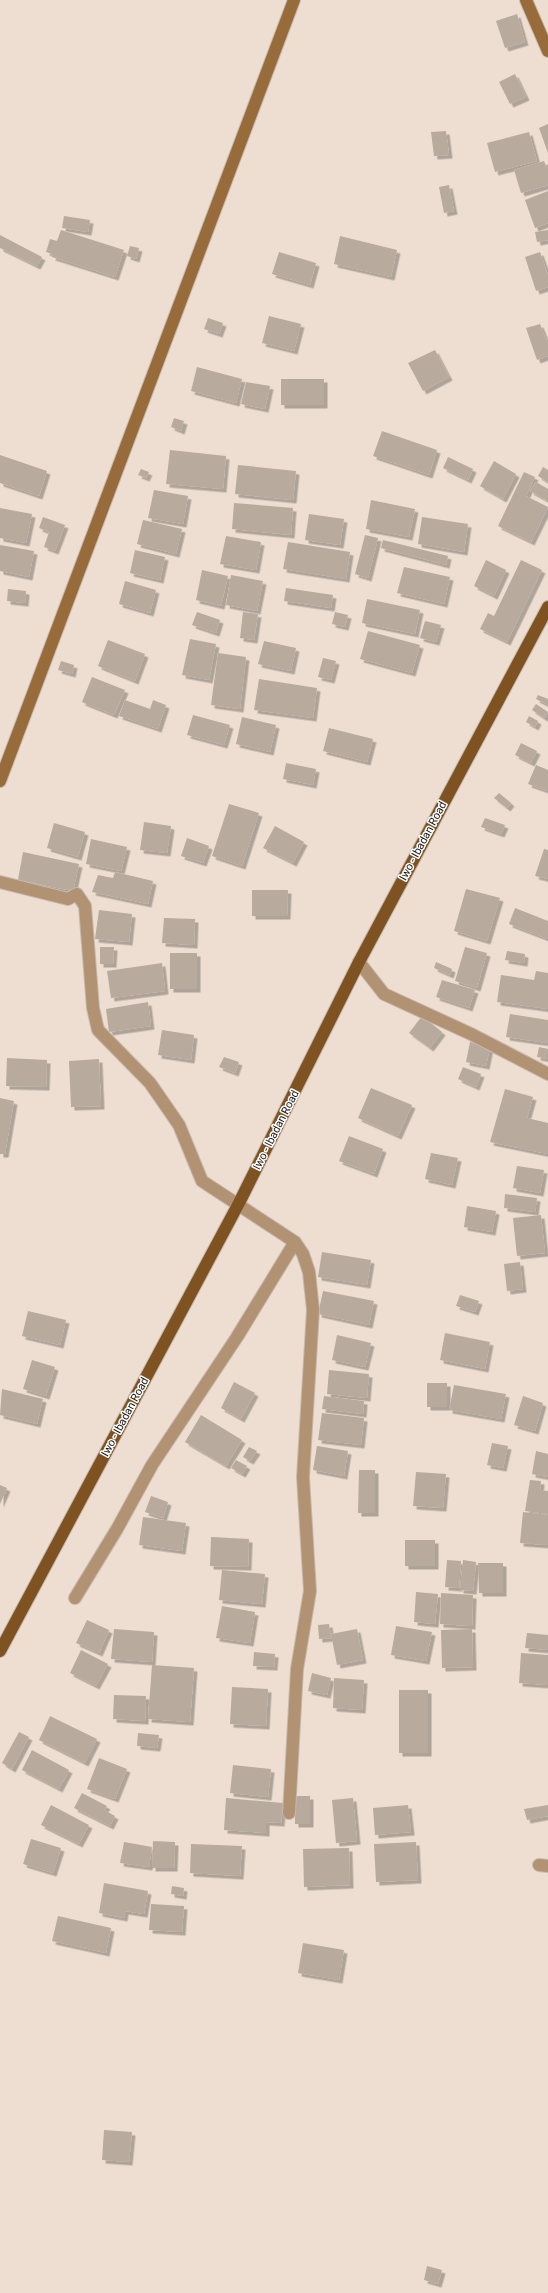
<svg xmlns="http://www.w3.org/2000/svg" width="548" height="2293" viewBox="0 0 548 2293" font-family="Roboto,sans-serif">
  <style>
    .building { fill: #b8aa9d; filter: url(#shadow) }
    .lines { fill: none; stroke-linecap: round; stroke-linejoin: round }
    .street-casing { stroke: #c7b9ae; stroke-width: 14 }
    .secondary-casing { stroke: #c7b9ae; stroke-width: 14 }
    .primary-casing { stroke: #c7b9ae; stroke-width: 14 }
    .street { stroke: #b19273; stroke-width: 12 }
    .secondary { stroke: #986b3b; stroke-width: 12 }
    .primary { stroke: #7e5221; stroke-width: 12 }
    .labels { text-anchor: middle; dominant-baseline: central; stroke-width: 3; stroke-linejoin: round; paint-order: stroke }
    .street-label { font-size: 11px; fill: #18130f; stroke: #fff }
  </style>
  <defs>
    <filter id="shadow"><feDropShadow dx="3.5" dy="3.5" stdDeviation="0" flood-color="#0004"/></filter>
  </defs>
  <rect width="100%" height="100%" fill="#edded1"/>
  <!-- building -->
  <path class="building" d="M517,14L525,42L505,48L496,21Z
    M515,74L526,97L510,104L499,82Z
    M548,124V153L539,128Z
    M446,131L449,155L434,156L431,132Z
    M529,132L537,161L495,172L487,143Z
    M544,161L546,166L548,165V185L521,193L514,170Z
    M449,185L454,211L444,213L439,187Z
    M548,191V223L535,228L525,200Z
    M64,216L90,220L88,232L62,228Z
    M61,230L124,250L115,277L52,257L53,254L46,252L50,239L57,241Z
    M548,230V240L537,242L535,232Z
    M0,235L42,257L37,266L0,248Z
    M340,236L397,250L391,277L334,264Z
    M130,246L139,248L136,259L127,256Z
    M279,252L316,263L310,285L272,274Z
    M540,252L548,275V287L536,291L525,257Z
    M269,316L301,324L294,351L262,343Z
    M208,318L223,323L219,334L204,329Z
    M540,324L546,340L548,339V356L537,360L526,328Z
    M435,350L449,377L423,391L408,363Z
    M197,367L242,379L236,403L191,391Z
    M281,379H324V405H281Z
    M246,382L270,386L265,409L241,404Z
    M174,418L184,421L181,431L171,427Z
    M382,431L437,450L429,475L373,456Z
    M170,450L226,456L223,489L166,484Z
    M0,455L47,471L39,496L0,483Z
    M448,457L473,469L468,480L443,468Z
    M494,461L516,474L503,499L480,486Z
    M238,465L296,471L293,500L235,494Z
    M543,467L548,470V482L538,476Z
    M141,469L149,472L146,478L138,475Z
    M524,472L535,477L526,496L548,507L531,542L498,526Z
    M536,482L548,489V501L530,491Z
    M154,490L188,496L183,524L148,518Z
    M371,500L415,509L409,537L366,529Z
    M234,503L293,508L291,535L232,529Z
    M0,508L32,514L26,543L0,538Z
    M309,514L344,519L340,545L305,540Z
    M43,517L65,525L55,551L44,547L49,532L39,528Z
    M422,517L468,524L464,552L418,544Z
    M143,520L182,529L176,554L137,544Z
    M365,535L378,538L368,578L355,574Z
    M226,536L261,542L256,570L220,564Z
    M383,540L448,556L446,565L381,548Z
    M288,542L350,552L346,579L283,569Z
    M0,545L34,551L29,577L0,571Z
    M135,550L165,557L160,580L130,573Z
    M486,560L506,570L494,596L474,586Z
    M521,560L542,570L507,642L480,629L488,613L494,616Z
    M404,567L450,577L444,604L397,593Z
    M202,570L228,576L221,606L196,600Z
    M231,575L263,581L257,611L226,605Z
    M125,581L156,590L150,613L119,604Z
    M286,588L333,595L331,608L284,601Z
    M8,589L26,591L25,603L7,601Z
    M367,599L420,610L415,634L362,623Z
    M197,612L220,620L216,633L192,625Z
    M243,612L258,614L254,640L240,638Z
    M335,612L348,615L345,627L332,624Z
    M425,621L441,625L436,642L420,638Z
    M368,631L420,645L412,673L360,659Z
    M190,639L216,644L209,680L182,675Z
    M108,640L145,654L135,681L98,666Z
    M264,641L296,648L291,671L258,664Z
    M218,653L246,657L240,709L211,705Z
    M323,658L336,661L331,680L318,677Z
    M61,661L74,665L72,674L58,670Z
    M92,677L125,690L114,715L82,702Z
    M259,679L317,688L313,718L254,710Z
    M538,695L548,699V705L536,699Z
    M125,700L150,709L153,700L166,705L158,729L119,716Z
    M536,704L548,712L544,718L532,710Z
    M193,715L230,725L224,745L187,735Z
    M529,716L538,721L535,727L526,722Z
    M242,717L276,725L270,752L236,744Z
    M329,728L373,739L367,762L323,751Z
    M521,743L537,751L531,763L515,755Z
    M286,763L316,769L313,785L283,779Z
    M536,765L548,770V791L528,784Z
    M499,793L511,803L507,808L494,798Z
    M229,804L259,813L242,866L212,856Z
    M485,818L505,825L501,834L481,827Z
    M144,822L171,826L167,853L140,850Z
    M54,823L85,832L78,857L47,848Z
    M275,826L304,842L293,863L263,848Z
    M187,838L209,846L203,863L181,856Z
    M91,839L127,847L121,871L86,864Z
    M544,849L548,850V879L535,876Z
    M23,852L79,864L73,891L18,880Z
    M115,872L153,881L148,904L92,892L98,875L113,878Z
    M466,889L500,898L487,941L454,931Z
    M252,890H288L287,916H252Z
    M515,908L548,921V939L509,924Z
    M99,910L132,914L129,942L95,939Z
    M164,918L195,919L194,945L162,943Z
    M100,947H114L113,964H100Z
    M465,947L487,953L477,988L455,981Z
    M507,951L525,954L524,963L505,960Z
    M170,953H197V989H170Z
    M436,962L452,969L450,975L434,968Z
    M162,963L165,991L111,998L107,971Z
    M536,971L548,973V1009L497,1002L501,975L534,980Z
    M442,980L475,990L469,1008L436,997Z
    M148,1002L151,1026L109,1032L106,1009Z
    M510,1014L548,1020V1043L506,1037Z
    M422,1016L442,1032L430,1048L409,1033Z
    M162,1030L194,1035L191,1060L158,1055Z
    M470,1042L490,1047L486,1066L466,1062Z
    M539,1047L548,1049V1059L537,1057Z
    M224,1057L239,1062L235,1073L219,1067Z
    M7,1058L47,1060L46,1087L6,1086Z
    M99,1059L101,1106L71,1107L69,1061Z
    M463,1067L481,1074L476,1087L458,1079Z
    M371,1088L412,1105L398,1136L358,1118Z
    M505,1089L533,1097L527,1118L548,1123V1154L490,1142Z
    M0,1098L14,1101L5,1154H0Z
    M349,1136L383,1149L374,1174L339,1161Z
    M431,1153L458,1158L452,1185L425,1179Z
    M517,1166L544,1170L540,1193L513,1188Z
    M505,1194L537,1198L535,1212L504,1208Z
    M467,1206L496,1211L492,1232L464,1227Z
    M541,1215L545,1253L517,1256L513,1218Z
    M322,1252L371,1260L367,1285L318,1277Z
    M520,1262L523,1289L507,1291L504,1264Z
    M323,1291L374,1301L369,1325L318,1314Z
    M460,1295L479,1301L475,1312L456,1306Z
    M28,1311L66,1320L60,1345L22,1336Z
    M445,1333L490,1342L485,1369L440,1360Z
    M337,1335L371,1343L365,1367L332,1360Z
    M32,1360L55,1367L46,1396L23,1389Z
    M329,1370L369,1374L367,1398L327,1394Z
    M234,1382L255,1393L241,1419L221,1408Z
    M427,1383H447V1407H427Z
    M454,1385L506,1394L501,1419L449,1410Z
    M2,1389L43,1399L37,1424L0,1415Z
    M324,1396L364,1401L363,1414L322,1409Z
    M523,1396L543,1403L535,1431L514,1425Z
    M322,1413L364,1418L361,1445L318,1440Z
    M201,1415L242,1440L226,1466L185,1442Z
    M492,1443L508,1446L503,1468L487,1465Z
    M317,1446L348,1451L344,1476L313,1470Z
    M249,1447L257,1451L250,1461L243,1457Z
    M536,1451L548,1454V1477L532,1474Z
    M236,1460L247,1466L242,1474L231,1468Z
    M359,1470H375V1513H358Z
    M416,1472L446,1474L443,1508L413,1506Z
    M530,1480L541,1481L540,1490L548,1491V1514L525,1511Z
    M0,1485L7,1488L0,1504Z
    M151,1496L168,1502L163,1518L145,1512Z
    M523,1512L548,1515V1545L520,1543Z
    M143,1517L186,1523L182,1551L139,1545Z
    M211,1537L249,1539L248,1567L210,1566Z
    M405,1540H435V1566H405Z
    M447,1560L461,1561L459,1588L445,1587Z
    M463,1560L476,1562L473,1591L460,1590Z
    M478,1563H503V1593H479Z
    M222,1570L265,1574L262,1604L219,1600Z
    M416,1592L438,1594L435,1624L414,1622Z
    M441,1593L473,1595L472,1626L440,1624Z
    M222,1606L255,1612L250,1643L216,1638Z
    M87,1620L109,1630L99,1653L76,1643Z
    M329,1624L331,1638L319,1639L318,1625Z
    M396,1626L432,1632L426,1661L391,1655Z
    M114,1629L154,1632L152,1662L111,1659Z
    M357,1629L363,1660L337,1665L331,1634Z
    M472,1629L473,1667L442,1668L441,1630Z
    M527,1633L548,1635V1650L525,1648Z
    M81,1650L108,1664L96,1686L70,1673Z
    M254,1652L275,1654L274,1667L253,1666Z
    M521,1653L548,1655V1685L519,1683Z
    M152,1665L194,1668L190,1722L148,1719Z
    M312,1673L331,1678L327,1695L308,1691Z
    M334,1678L364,1680L362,1710L333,1708Z
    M232,1687L268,1689L266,1726L230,1724Z
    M399,1690H428V1753H399Z
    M114,1695L146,1696L145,1721L113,1719Z
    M50,1716L97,1739L85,1763L39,1740Z
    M19,1732L29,1737L12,1769L2,1763Z
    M138,1733L159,1735L157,1748L137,1746Z
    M32,1750L69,1770L59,1789L22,1770Z
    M99,1758L127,1769L115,1799L87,1789Z
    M233,1765L271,1769L268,1797L230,1793Z
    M82,1793L107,1806L104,1810L115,1816L110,1826L74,1808Z
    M295,1796H310V1824H295Z
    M226,1798L283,1803L281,1823L266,1822V1833L224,1830Z
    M353,1798L357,1841L336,1843L332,1800Z
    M51,1805L89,1825L79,1844L41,1825Z
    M408,1805L411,1832L375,1835L373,1808Z
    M548,1805V1816L527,1820L524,1809Z
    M31,1839L61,1848L53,1873L23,1864Z
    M153,1841L175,1842L174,1868H152Z
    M124,1842L152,1847L149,1867L120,1863Z
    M416,1842L418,1880L376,1882L374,1844Z
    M191,1844L242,1846L240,1876L190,1873Z
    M349,1848L350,1885L304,1887L303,1849Z
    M104,1883L148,1891L144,1914L125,1911L124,1918L99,1913Z
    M172,1886L184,1888L183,1896L171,1894Z
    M151,1904L184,1906L182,1932L149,1930Z
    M58,1916L111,1928L106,1953L52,1941Z
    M303,1943L344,1950L339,1980L298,1973Z
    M104,2130L132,2132L129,2162L102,2160Z
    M427,2266L442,2270L438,2284L424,2280Z"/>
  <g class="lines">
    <!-- street casing -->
    <g class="street-casing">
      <path id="street" d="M0,882L68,899L77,894L85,906L93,1008L98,1030L150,1083L179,1125L202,1181L295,1242L303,1254L309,1272L313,1310L303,1477L310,1591L297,1669L289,1813
        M359,962L384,994L471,1034L548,1074
        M75,1598L117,1529L152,1465L237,1337L295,1242
        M539,1865L548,1866"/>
    </g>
    <!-- secondary casing -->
    <g class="secondary-casing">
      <path id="secondary" d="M526,0L548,51
        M0,781L294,0"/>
    </g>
    <!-- primary casing -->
    <g class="primary-casing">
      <path id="primary" d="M0,1651L239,1203L359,962L548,607"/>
    </g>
    <!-- street -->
    <use href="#street" class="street"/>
    <!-- secondary -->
    <use href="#secondary" class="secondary"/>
    <!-- primary -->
    <use href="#primary" class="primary"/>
  </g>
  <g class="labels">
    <!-- street labels -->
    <g class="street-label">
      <text transform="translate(423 841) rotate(-62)">Iwo - Ibadan Road</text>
      <text transform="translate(276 1130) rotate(-63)">Iwo - Ibadan Road</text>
      <text transform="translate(125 1417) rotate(-62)">Iwo - Ibadan Road</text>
    </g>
  </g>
</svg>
